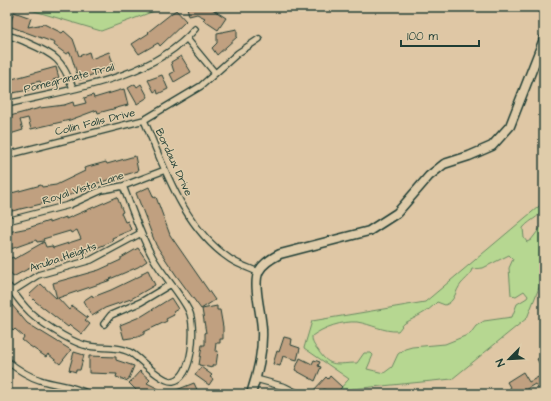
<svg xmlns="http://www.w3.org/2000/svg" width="551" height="401" viewBox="0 0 551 401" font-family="'Architects Daughter',sans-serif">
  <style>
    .green { fill: #b6d791; stroke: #6a8a62; fill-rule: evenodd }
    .building { fill: #c0a080; stroke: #1f3d34 }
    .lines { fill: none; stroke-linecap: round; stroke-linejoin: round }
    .street-casing { stroke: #1f3d34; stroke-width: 8 }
    .secondary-casing { stroke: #1f3d34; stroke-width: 11 }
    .street { stroke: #dfccaa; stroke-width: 5.5 }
    .secondary { stroke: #dfccaa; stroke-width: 8 }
    .labels { text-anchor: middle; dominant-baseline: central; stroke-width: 3; stroke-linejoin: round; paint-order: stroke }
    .street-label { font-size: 11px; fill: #1f3d34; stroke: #dfccaa }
  </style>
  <rect width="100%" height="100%" fill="#dfc7a5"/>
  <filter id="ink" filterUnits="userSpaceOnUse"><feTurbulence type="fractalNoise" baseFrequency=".025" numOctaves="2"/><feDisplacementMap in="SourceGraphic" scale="8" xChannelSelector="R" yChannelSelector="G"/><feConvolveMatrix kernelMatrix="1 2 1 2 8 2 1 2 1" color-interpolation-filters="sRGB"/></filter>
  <g filter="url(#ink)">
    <!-- green -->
    <path class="green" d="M21,7H165L101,31Z
      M544,202C544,217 531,218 523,228L524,238L527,242L531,240L544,223V275L527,318L452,379L352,389L348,394H335L349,379L304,348L312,321L425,302ZM509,255L513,259L509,268L511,295L516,296L524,291L528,296L527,298L517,304L512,317L484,321L476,326L470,334L445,344L412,347L405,349L398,354L392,367L384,373L367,369L373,355L371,353H364L357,363C337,363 330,369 318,350C314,345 312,343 312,336C324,327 342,321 357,322C371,324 384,332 398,331C400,329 402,325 405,323C416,317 428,312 437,302L445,305C455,302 455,291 461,284C467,277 469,278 472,269L483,268Z"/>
    <!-- building -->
    <path class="building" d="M187,7H209L226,18L218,30L203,20L205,18L197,14L189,16Z
      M176,10L186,21L160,46L158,43L139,54L132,44L149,33L148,32Z
      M14,12L31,18L28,27L44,24L62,33L64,31L73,39L79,56L89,52L91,59L109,52L114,66L79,80L70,52L66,54L54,45L55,43L9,26Z
      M237,29V37L217,55L212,48L217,43V33Z
      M181,56L191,72L174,82L170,74L174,72L171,62Z
      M56,67L59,78L53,80L54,82L50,83V85L42,87L40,81L32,83V86L28,87L29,90L7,94V77L12,79Z
      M162,75L168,89L158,94L157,90L154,92L148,80Z
      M135,84L137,87L141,84L148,97L137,104L128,88Z
      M124,89L128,105L98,113L97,110L70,120L31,129L28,118L20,120L23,130L7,135V119L10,118V116L40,108L64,105L73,102L74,106L86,103L84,98L93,95L94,98Z
      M135,156L138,171L88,186L62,199L8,212V194L41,185L42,187L56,185L85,171L84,168L106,162L107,164Z
      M149,187L154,198L156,197L170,235L215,300L201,309L176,275L156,245L136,193Z
      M117,197L123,212L121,213L125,222L128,221L131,230L112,238L113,241L78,256L40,266L39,263L13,277L7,267V260L13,257L14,259L44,242L46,247L52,246L53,248L81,239L77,230L71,233L70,231L43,239L44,241L37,242L36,240L8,250V232L28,228L49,221V223L66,217V219Z
      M138,248L147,261L138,267L110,279L111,280L58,298L69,310L72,306L88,318L85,320L90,324L82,334L70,325L68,327L36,302L29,295L41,284L57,299L53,283L99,270L121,260V258Z
      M148,270L155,285L131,299L105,308L92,316L83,301L92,295L93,297L111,290L142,275V273Z
      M171,298L178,309L173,312L174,315L166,319L167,321L144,332V334L138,337L124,339L120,325L142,316Z
      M7,299L27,323L71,350L60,364L48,354L46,357L27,344L22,340L24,337L15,329L13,331L9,326L11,324L7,320Z
      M217,306V310H220L223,327V339H220V343H216L215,351H218L216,365H212V368L199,365L202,345H205V333H206L202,309Z
      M284,337L292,339L291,345L300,348L297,360L283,356L280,366L273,364L277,351L279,352Z
      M74,352L84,355L80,370H76V372L69,370Z
      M89,356L116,357V360L134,366L128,381L116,377L117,374L89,373Z
      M541,357L544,359V372L537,359Z
      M300,358L312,364L314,360L320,362L318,366L321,367L315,381L295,370Z
      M201,367L212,375L210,377L213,379L209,385L195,375Z
      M140,371L150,380L147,383L159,389L156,394H140L129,383Z
      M523,372L529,382L544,374V385L537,388L535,384L518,394H514L507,382Z
      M330,376L342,387L336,394H329L324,389L320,394L313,391L326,377L328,379Z
      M194,383L199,394H169V393Z"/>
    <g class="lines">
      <!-- street casing -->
      <g class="street-casing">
        <path id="street" d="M7,36C14,36 21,40 28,43C56,55 62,60 73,88
          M187,39L215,73
          M7,104C67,90 153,79 195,29
          M144,120C165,170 184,228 230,259C239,265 249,268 258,272
          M7,155L144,120L201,86L238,53L259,39
          M7,221L69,205L102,190L123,186L165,170
          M7,285C14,292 19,301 26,308C36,320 69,341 84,345C100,350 120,344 134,355C142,361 163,383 173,381C193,378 196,326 189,311C179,291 162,275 152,256C140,234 132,209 123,186
          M13,291L38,275L91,260L141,233
          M104,324L111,315L141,302L171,284
          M7,361C17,369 27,376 40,380C57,386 72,385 88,394
          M256,379L285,387L299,394"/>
      </g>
      <!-- secondary casing -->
      <g class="secondary-casing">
        <path id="secondary" d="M251,394C258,373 263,352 262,330C262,315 252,284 259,271C263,263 272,258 280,254L369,231L397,213L429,176L444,164L469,156L492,146L510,126L544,39"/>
      </g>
      <!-- street -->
      <use href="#street" class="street"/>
      <!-- secondary -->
      <use href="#secondary" class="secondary"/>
    </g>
  </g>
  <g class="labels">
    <!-- street labels -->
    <g class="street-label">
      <text transform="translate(69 78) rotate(-14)">Pomegranate Trail</text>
      <text transform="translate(95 122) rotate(-14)">Collin Falls Drive</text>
      <text transform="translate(174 162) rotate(65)">Bordaux Drive</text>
      <text transform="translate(83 188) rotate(-18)">Royal Vista Lane</text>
      <text transform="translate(63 257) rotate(-19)">Aruba Heights</text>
    </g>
  </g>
  <!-- margin -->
  <rect width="551" height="401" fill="none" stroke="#dfccaa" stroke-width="24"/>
  <rect x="12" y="12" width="527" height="377" fill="none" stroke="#1f3d34" stroke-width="1.5" filter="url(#ink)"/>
  <!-- north arrow -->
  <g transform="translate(509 359) rotate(246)" stroke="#dfccaa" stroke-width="3" paint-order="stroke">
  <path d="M0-3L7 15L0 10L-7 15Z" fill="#1f3d34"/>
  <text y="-6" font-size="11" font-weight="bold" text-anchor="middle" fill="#1f3d34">N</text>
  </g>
  <!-- scale -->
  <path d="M401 40v6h78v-6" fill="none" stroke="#1f3d34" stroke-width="2"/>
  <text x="407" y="40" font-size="12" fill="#1f3d34" stroke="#dfccaa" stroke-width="3" paint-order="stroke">100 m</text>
</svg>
